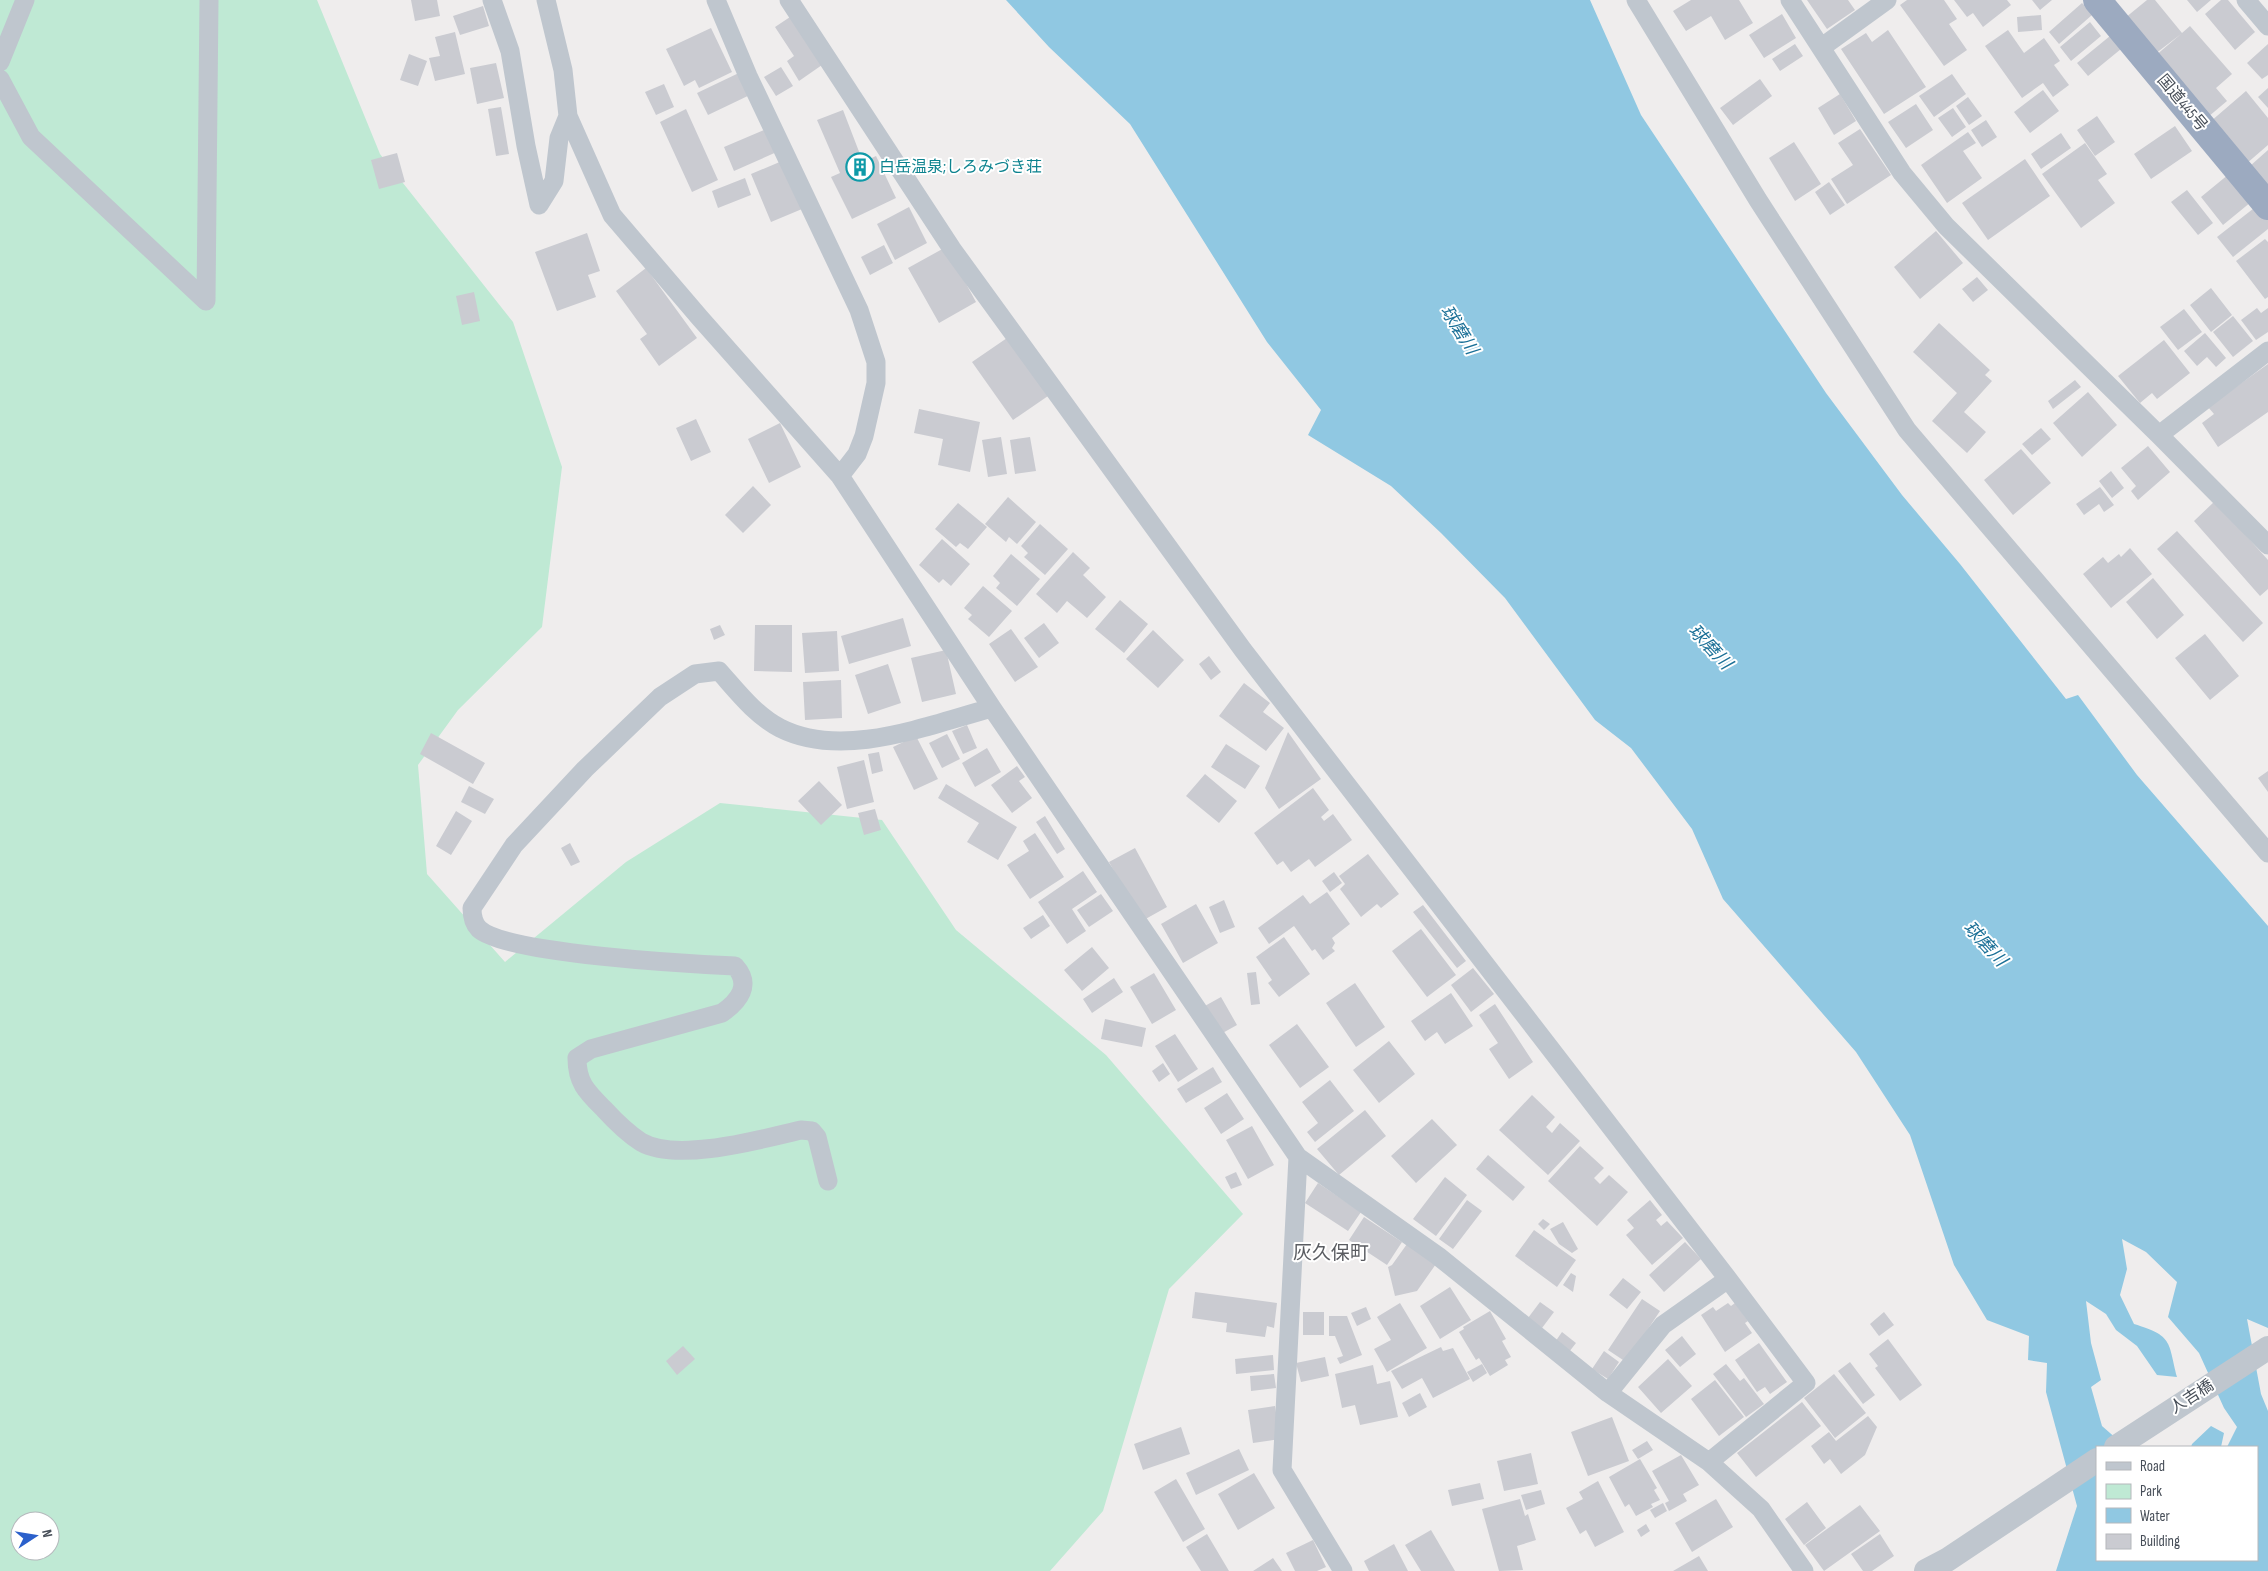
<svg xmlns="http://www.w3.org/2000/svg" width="2268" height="1571" viewBox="0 0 2268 1571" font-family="'Sofia Sans Condensed','Noto Sans JP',sans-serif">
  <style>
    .green { fill: #bfe9d4; fill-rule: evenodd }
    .water { fill: #90c8e2; fill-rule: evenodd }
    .building { fill: #cacbd1 }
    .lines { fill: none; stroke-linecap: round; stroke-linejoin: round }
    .minor { stroke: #bfc6ce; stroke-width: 19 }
    .tertiary { stroke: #bfc6ce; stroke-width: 24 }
    .trunk { stroke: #9caac0; stroke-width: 28 }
    .labels { text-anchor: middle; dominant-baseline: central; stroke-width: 4; stroke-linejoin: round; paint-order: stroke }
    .street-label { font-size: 16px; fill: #474e58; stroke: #fff }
    .culture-label { font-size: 16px; fill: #0d838f; stroke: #fff; text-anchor: start }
    .water-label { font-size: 18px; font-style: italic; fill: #1b7097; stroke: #fff }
    .quarter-label { font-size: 19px; fill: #5a5c61; stroke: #fff }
  </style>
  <rect width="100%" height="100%" fill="#efeded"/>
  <!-- green -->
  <path class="green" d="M0,0H317L380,154L513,322L562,467L542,627L458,710L418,765L427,874L505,962L626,862L720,803L882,820L956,930L1106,1055L1243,1214L1169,1289L1103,1511L1050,1571H0ZM20,1521H50V1551H20Z"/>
  <!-- water -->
  <path class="water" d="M1006,0H1590L1641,115L1826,393L1902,495L1960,564L2066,699L2078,695L2137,775L2268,926V1328L2247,1319L2261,1394L2268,1411V1571H2056L2077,1506L2046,1392L2047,1363L2028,1360L2029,1336L1987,1320L1954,1265L1910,1135L1856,1052L1723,899L1692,829L1631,748L1595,720L1505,598L1441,533L1391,486L1308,435L1321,410L1267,342L1130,124L1049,47ZM2122,1239L2146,1252L2177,1282L2168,1317L2199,1353L2224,1408L2237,1427L2227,1447H2257V1560H2097V1447H2126L2102,1426L2091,1387L2101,1380L2091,1343L2086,1301L2106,1314L2116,1330L2137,1346L2157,1375L2177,1377C2168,1341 2173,1336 2134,1324L2120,1295L2127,1269Z
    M2211,1426L2224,1433L2221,1447H2191L2192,1444Z"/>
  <!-- building -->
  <path class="building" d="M411,0H437L440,16L415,21Z
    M1691,0H1739L1753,23L1725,40L1711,16L1686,31L1673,11Z
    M1807,0H1848L1855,10L1827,29Z
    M1907,0H1944L1957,19L1949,24L1967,50L1944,66L1900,5Z
    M1954,0H2007L2011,5L1983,27L1973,13L1967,17Z
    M2032,0H2052L2040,10Z
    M2147,0H2155L2182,33L2190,26L2232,74L2216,88L2227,101L2208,117L2155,56L2181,34L2155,54L2125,18Z
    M2187,0H2211L2197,12Z
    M2221,0H2228L2255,32L2235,50L2205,14Z
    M2082,3L2092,15L2059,44L2049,32Z
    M483,6L489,26L460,35L453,16Z
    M1782,14L1796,38L1764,58L1749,35Z
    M2041,15L2042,30L2018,32L2017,17Z
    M790,17L822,65L799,81L787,61L794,56L775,27Z
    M2090,22L2101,36L2071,61L2060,47Z
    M711,28L732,72L699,88L695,80L684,86L666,49Z
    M1888,30L1926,87L1884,114L1841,49L1866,33L1872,42Z
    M2008,30L2024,53L2044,38L2060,61L2054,65L2069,85L2053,97L2043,83L2022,98L1985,46Z
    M455,32L465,74L435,81L429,58L440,56L435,37Z
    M2110,36L2121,49L2088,76L2077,63Z
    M1795,44L1803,56L1780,71L1772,59Z
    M2268,44V75L2262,79L2247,63Z
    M409,54L427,61L418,86L400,80Z
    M496,63L504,98L477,104L470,68Z
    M781,67L793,86L776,96L764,77Z
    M743,71L754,93L708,115L697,93Z
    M1952,74L1966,94L1934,117L1919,96Z
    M1760,79L1772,96L1733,125L1720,108Z
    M664,84L674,107L656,115L645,92Z
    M2268,88V108L2258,97Z
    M2043,90L2059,111L2030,133L2014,112Z
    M2246,91L2268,118V145L2246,164L2210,122Z
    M1840,94L1856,121L1834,135L1818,108Z
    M1968,97L1982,116L1969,125L1956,106Z
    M1916,104L1933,130L1906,148L1888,122Z
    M501,107L509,154L496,156L488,109Z
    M1953,108L1966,127L1952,137L1938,118Z
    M686,109L718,180L692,192L660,122Z
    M843,110L863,162L876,156L896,198L852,219L831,177L840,173L817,120Z
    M2097,116L2115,142L2095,156L2077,130Z
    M1986,120L1997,137L1982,147L1971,130Z
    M2175,126L2192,151L2151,179L2134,154Z
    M769,128L779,151L734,171L724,147Z
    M1860,129L1891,175L1847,204L1831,179L1853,165L1838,143Z
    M1968,132L1976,143L1963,151L1982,178L1947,203L1921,165Z
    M2061,133L2071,148L2041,169L2031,154Z
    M1794,142L1821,184L1795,201L1769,158Z
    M2085,143L2107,174L2098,180L2115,203L2081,228L2042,174Z
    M2268,150V187L2250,166Z
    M397,153L405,182L379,189L371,160Z
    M2025,159L2050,196L1988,240L1962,203Z
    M782,161L802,209L771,222L751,174Z
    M2229,174L2251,202L2223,225L2201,197Z
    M745,178L751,195L718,208L712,191Z
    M1829,182L1845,205L1830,215L1815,192Z
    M2187,190L2213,223L2198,235L2171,202Z
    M2258,205L2268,218V229L2233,257L2217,237Z
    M909,207L927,243L895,260L877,224Z
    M1936,231L1963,263L1920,299L1894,267Z
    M587,233L600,271L588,275L596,297L557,311L535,252Z
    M2265,239L2268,242V297L2265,299L2236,261Z
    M884,245L893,263L870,275L861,257Z
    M946,247L976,302L939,323L908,268Z
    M646,268L697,338L659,366L640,339L647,334L616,291Z
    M1977,277L1988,290L1973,302L1962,289Z
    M2211,288L2232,315L2211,332L2190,305Z
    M474,292L480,321L462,325L456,296Z
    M2257,308L2261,313L2268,308V332L2256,340L2241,320Z
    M2184,309L2202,332L2178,350L2160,327Z
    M2233,316L2253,341L2233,357L2213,332Z
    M1939,323L1990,370L1985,375L1992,381L1964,412L1986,432L1967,453L1932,421L1957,393L1913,352Z
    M2205,333L2226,358L2216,367L2207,357L2197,366L2184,351Z
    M1007,338L1048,396L1013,420L972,362Z
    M2164,340L2190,373L2157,399L2152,393L2140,403L2118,376Z
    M2268,364V412L2218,447L2202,423L2214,414L2208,407Z
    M2075,380L2081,387L2053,409L2048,401Z
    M2088,392L2117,425L2082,457L2053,423Z
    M919,409L980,422L970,472L938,465L943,439L914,433Z
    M696,419L711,452L691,461L676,428Z
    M780,423L801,467L769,483L748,439Z
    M2041,428L2051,439L2032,455L2022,444Z
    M1001,437L1007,474L988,477L982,440Z
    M1030,437L1036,471L1015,474L1010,440Z
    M2148,446L2170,472L2138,500L2131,491L2136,486L2121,468Z
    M2021,449L2051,483L2013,515L1984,480Z
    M2111,471L2124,488L2112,498L2099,481Z
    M753,486L771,505L743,533L725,515Z
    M2100,487L2114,505L2104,512L2099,504L2084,515L2076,504Z
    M1008,497L1036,522L1017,544L1009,537L1006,542L985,524Z
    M2215,501L2268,560V589L2260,596L2194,521Z
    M958,503L987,527L968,549L960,543L956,547L935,529Z
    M1040,524L1068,549L1045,575L1024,557L1028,553L1021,546Z
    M2177,531L2263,623L2243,642L2157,549Z
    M942,539L970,564L951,586L943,579L939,583L919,565Z
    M2130,548L2152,574L2111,608L2083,574L2103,557L2108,563L2119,554L2121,557Z
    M1073,552L1090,568L1083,575L1106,597L1087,618L1067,601L1057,613L1036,594Z
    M1011,554L1040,579L1017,606L996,588L1000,583L993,576Z
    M2153,578L2184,615L2157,639L2126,602Z
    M983,586L1012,611L989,637L968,619L972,615L964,608Z
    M1120,600L1148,624L1124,653L1095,629Z
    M903,618L911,646L849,664L841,636Z
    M1044,623L1059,643L1039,658L1024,638Z
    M720,625L725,635L714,640L710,629Z
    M755,625H792V672L754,671Z
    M1011,629L1038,667L1015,682L989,644Z
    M1153,630L1184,660L1158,688L1126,659Z
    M837,631L839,671L805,673L802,633Z
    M2205,634L2239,676L2210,700L2175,658Z
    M946,650L956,694L922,702L911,658Z
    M1209,656L1221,672L1211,680L1199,664Z
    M888,664L901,703L868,714L855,675Z
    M841,680L842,718L805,720L803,682Z
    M1244,683L1270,703L1263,712L1284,728L1266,751L1219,716Z
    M967,725L977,748L963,754L952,731Z
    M1288,732L1321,779L1279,809L1265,788Z
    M431,733L485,763L473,784L420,754Z
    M947,734L960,759L942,768L929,743Z
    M916,736L938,779L914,790L893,747Z
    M1226,744L1260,766L1245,789L1211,767Z
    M987,748L1001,772L975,787L962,763Z
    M879,752L883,771L872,774L868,754Z
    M864,760L874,802L847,809L837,767Z
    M1017,766L1025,777L1019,781L1032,798L1012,813L991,785Z
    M2268,771V792L2258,778Z
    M1205,774L1237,801L1219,823L1186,796Z
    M819,781L842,805L821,825L798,801Z
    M946,784L1017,827L998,860L967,842L979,823L938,798Z
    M469,786L494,799L485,814L461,802Z
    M1313,788L1329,810L1321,817L1324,821L1333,814L1352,840L1315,867L1309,859L1291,872L1283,861L1277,865L1254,833Z
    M875,809L881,830L864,835L858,813Z
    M456,811L472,821L451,855L436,846Z
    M1045,816L1065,849L1057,854L1036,822Z
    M1035,833L1064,877L1030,899L1007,865L1029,851L1023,841Z
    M570,843L580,862L571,866L561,848Z
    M1135,848L1167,907L1142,921L1109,862Z
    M1368,854L1399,894L1381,908L1377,904L1361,917L1340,889L1345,884L1339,876Z
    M1083,871L1097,892L1072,909L1086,931L1067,944L1038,902Z
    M1334,872L1342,883L1330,892L1322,881Z
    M1327,892L1350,924L1332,938L1335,943L1332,948L1335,951L1323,960L1315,949L1312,951L1294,926L1269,944L1258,928L1303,895L1310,904Z
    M1101,894L1113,911L1089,927L1077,910Z
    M1224,900L1235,927L1220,933L1209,907Z
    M1196,904L1218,943L1183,963L1161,924Z
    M1423,905L1466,961L1457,968L1413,912Z
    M1043,915L1050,926L1031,939L1023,928Z
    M1421,929L1456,975L1427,997L1392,951Z
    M1284,937L1310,974L1279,997L1268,983L1272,980L1256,957Z
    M1092,947L1109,968L1082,991L1064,970Z
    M1473,968L1494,994L1471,1012L1451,985Z
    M1256,972L1260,1004L1251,1005L1247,973Z
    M1154,973L1176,1010L1152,1024L1130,987Z
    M1114,978L1123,992L1092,1013L1083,999Z
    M1355,983L1385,1027L1356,1047L1326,1003Z
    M1451,993L1473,1026L1445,1044L1437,1032L1425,1041L1411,1021Z
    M1221,997L1237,1025L1219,1035L1203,1007Z
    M1495,1004L1533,1062L1509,1079L1489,1049L1498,1043L1479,1015Z
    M1105,1019L1146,1028L1142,1047L1101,1039Z
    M1297,1024L1329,1067L1300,1088L1269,1045Z
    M1175,1034L1198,1069L1178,1082L1155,1046Z
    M1389,1041L1415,1074L1379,1103L1353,1070Z
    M1163,1063L1170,1074L1159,1082L1152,1071Z
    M1213,1067L1222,1082L1186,1103L1177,1089Z
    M1330,1080L1354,1111L1315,1142L1307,1132L1318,1123L1302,1102Z
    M1227,1093L1244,1119L1221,1134L1204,1108Z
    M1532,1095L1555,1117L1546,1127L1552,1133L1560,1123L1580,1141L1548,1175L1499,1130Z
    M1365,1110L1386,1136L1339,1175L1317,1149Z
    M1432,1119L1457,1145L1416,1183L1391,1156Z
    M1252,1126L1274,1165L1248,1179L1226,1140Z
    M1580,1146L1604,1168L1594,1178L1600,1184L1609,1175L1628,1192L1597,1226L1548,1181Z
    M1488,1155L1525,1187L1513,1201L1476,1169Z
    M1236,1172L1242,1185L1231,1189L1225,1177Z
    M1445,1177L1467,1195L1436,1236L1413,1219Z
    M1318,1183L1361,1212L1348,1231L1305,1203Z
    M1467,1200L1482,1211L1453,1249L1439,1239Z
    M1650,1200L1662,1215L1656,1220L1661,1226L1667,1221L1683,1238L1652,1265L1626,1235L1634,1228L1627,1220Z
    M1364,1217L1402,1242L1387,1265L1349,1240Z
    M1543,1219L1550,1224L1544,1230L1538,1224Z
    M1563,1222L1578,1249L1572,1253L1559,1244L1550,1229Z
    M1534,1230L1576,1260L1557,1287L1515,1256Z
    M1685,1242L1701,1259L1664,1292L1649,1275Z
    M1407,1244L1436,1264L1417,1291L1395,1296L1388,1267L1392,1265Z
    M1571,1273L1576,1276L1573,1292L1563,1285Z
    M1623,1278L1641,1292L1627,1309L1609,1295Z
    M1450,1287L1471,1320L1440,1339L1420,1306Z
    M1195,1292L1277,1303L1274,1328L1267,1326L1265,1337L1226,1332L1227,1323L1192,1318Z
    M1642,1299L1660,1311L1626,1362L1608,1350Z
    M1540,1302L1554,1312L1542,1328L1528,1318Z
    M1400,1303L1427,1348L1387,1372L1374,1349L1391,1340L1377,1317Z
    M1728,1303L1731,1306L1735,1303L1748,1321L1745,1323L1752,1333L1725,1352L1701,1315L1713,1307L1716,1311Z
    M1366,1307L1371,1319L1357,1326L1351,1313Z
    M1490,1311L1506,1339L1502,1341L1511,1357L1505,1360L1508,1365L1490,1376L1479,1358L1476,1360L1459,1332L1464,1329L1463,1327Z
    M1303,1312H1324V1335H1303Z
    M1884,1312L1894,1325L1879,1336L1870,1324Z
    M1329,1316H1347L1362,1355L1340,1364L1337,1358L1343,1356L1335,1336H1329Z
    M1562,1332L1576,1343L1569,1352L1555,1342Z
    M1682,1336L1696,1354L1680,1367L1665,1350Z
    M1888,1339L1922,1385L1900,1401L1875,1368L1878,1366L1869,1354Z
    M1759,1343L1787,1382L1770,1394L1765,1387L1757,1392L1735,1360Z
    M683,1346L695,1359L677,1375L666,1361Z
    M1441,1347L1443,1351L1453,1348L1470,1379L1433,1398L1422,1378L1402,1389L1391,1371Z
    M1604,1351L1619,1362L1608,1379L1592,1369Z
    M1273,1355L1274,1370L1236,1374L1235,1359Z
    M1325,1357L1329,1376L1301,1382L1296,1363Z
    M1668,1359L1692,1386L1661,1413L1638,1387Z
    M1850,1362L1875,1395L1863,1404L1838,1371Z
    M1482,1364L1487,1373L1473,1382L1467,1372Z
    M1726,1364L1740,1381L1744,1378L1764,1404L1746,1417L1713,1374Z
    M1373,1365L1377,1384L1390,1381L1398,1417L1360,1425L1355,1405L1342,1408L1335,1374Z
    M1274,1374L1276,1388L1251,1391L1250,1376Z
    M1834,1374L1866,1413L1835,1438L1804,1398Z
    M1715,1380L1744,1417L1719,1436L1691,1399Z
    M1420,1393L1427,1407L1409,1417L1402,1403Z
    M1802,1402L1821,1426L1756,1477L1737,1453Z
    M1275,1406L1280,1439L1253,1443L1248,1410Z
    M1868,1416L1877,1427L1865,1455L1841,1474L1830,1459L1824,1464L1811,1446L1829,1432L1836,1441Z
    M1612,1417L1629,1461L1588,1476L1571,1432Z
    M1181,1427L1190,1454L1143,1470L1134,1444Z
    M1647,1441L1653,1450L1638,1459L1632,1450Z
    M1239,1449L1249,1470L1196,1495L1186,1473Z
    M1531,1453L1538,1484L1504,1491L1497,1461Z
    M1681,1455L1699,1485L1683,1494L1687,1501L1669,1511L1665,1503L1669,1501L1652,1471Z
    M1640,1459L1657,1488L1654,1490L1660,1500L1651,1504L1653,1507L1636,1516L1629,1504L1625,1507L1609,1477Z
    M1254,1473L1275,1508L1238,1530L1218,1494Z
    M1176,1479L1205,1529L1183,1542L1154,1492Z
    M1598,1481L1624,1532L1595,1547L1586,1530L1580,1534L1566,1508L1583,1499L1579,1492Z
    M1480,1483L1484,1499L1452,1506L1448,1490Z
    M1541,1490L1545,1504L1526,1510L1521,1495Z
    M1520,1499L1525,1516L1528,1514L1536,1540L1517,1546L1523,1570L1499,1571L1482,1509Z
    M1716,1499L1733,1527L1692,1552L1675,1523Z
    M1807,1502L1826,1528L1804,1545L1785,1519Z
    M1663,1503L1667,1511L1655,1518L1650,1510Z
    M1860,1505L1880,1531L1824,1571L1805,1545Z
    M1646,1524L1650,1531L1641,1537L1637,1530Z
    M1431,1530L1455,1571H1421L1405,1545Z
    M1207,1534L1229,1571H1201L1186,1547Z
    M1880,1534L1894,1556L1872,1571H1863L1851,1554Z
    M1313,1540L1326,1567L1317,1571H1295L1286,1553Z
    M1394,1544L1408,1571H1369L1364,1561Z
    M1699,1556L1708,1571H1673Z
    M1273,1558L1282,1571H1253Z"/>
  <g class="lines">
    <!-- minor -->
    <path class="minor" d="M492,0L510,51L526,146L539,205L554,181L559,138L568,116
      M546,0L563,70L568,116L612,215L700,318L840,476L992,708L1298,1157L1438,1256L1608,1393L1709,1462L1761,1509L1804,1571
      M716,0L748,76L859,310L876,362V383L864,436L857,454L840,476
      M789,0L952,249L1243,650L1728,1279L1806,1383L1709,1462
      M1636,0L1758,200L1907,430L2268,853
      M1790,0L1902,173L1946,226L2159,435L2268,545
      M2246,0L2268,26
      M1822,47L1887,0
      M0,62L25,0
      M0,79L31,137L206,301L209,0
      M2159,435L2268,351
      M1298,1157L1282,1470L1343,1571
      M828,1181L817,1137L812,1131L801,1130C762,1139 677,1163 641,1142C627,1133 615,1121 604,1109C587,1092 577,1083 577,1058L591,1049L722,1013C739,1001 752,985 735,966C691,964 506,954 479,929C473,923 472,916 472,908L514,845L585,769L660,697L695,674L719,671C737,691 755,715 780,728C843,760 928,725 992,708
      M1608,1393L1663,1325L1728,1279"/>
    <!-- tertiary -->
    <path class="tertiary" d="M2116,1447L2268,1348
      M1926,1571L1947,1560L2097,1460"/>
    <!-- trunk -->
    <path class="trunk" d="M2097,0L2268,206"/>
  </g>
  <!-- icons -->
  <defs>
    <g id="building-ring" transform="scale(1.4375)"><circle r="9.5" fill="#fff" stroke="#0f9aa8" stroke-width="1.5"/><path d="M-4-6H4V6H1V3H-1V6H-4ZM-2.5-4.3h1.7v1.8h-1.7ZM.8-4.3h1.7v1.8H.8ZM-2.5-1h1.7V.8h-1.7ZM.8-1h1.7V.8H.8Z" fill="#0f9aa8"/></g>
  </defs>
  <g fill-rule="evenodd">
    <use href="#building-ring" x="860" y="167"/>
  </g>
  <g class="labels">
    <!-- street labels -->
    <g class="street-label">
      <text transform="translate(2182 103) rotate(50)">国道445号</text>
      <text transform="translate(2192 1397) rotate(-33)">人吉橋</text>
    </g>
    <!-- culture labels -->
    <g class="culture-label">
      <text x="879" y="167">白岳温泉;しろみづき荘</text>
    </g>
    <!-- water labels -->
    <g class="water-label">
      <text transform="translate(1459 330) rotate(58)">球磨川</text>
      <text transform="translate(1710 647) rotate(47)">球磨川</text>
      <text transform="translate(1985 944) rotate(47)">球磨川</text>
    </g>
    <!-- quarter labels -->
    <g class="quarter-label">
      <text x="1331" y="1253">灰久保町</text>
    </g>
  </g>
  <!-- legend -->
  <rect x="2096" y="1446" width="162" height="115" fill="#ffffff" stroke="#b5b8bc"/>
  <rect x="2106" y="1462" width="25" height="8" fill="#bfc6ce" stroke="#b5b8bc"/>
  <text x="2140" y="1471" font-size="15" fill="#474e58">Road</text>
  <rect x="2106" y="1484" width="25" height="15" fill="#bfe9d4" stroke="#b5b8bc"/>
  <text x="2140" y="1496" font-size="15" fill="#474e58">Park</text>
  <rect x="2106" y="1508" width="25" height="15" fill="#90c8e2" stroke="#b5b8bc"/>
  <text x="2140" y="1521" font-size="15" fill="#474e58">Water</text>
  <rect x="2106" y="1534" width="25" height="15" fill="#cacbd1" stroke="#b5b8bc"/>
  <text x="2140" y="1546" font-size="15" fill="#474e58">Building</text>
  <!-- north arrow -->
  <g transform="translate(35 1536) rotate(78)"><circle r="24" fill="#ffffff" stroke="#b5b8bc"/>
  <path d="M0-4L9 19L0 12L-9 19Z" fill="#2b60cb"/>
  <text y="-8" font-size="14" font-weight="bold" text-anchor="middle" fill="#474e58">N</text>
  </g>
</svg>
